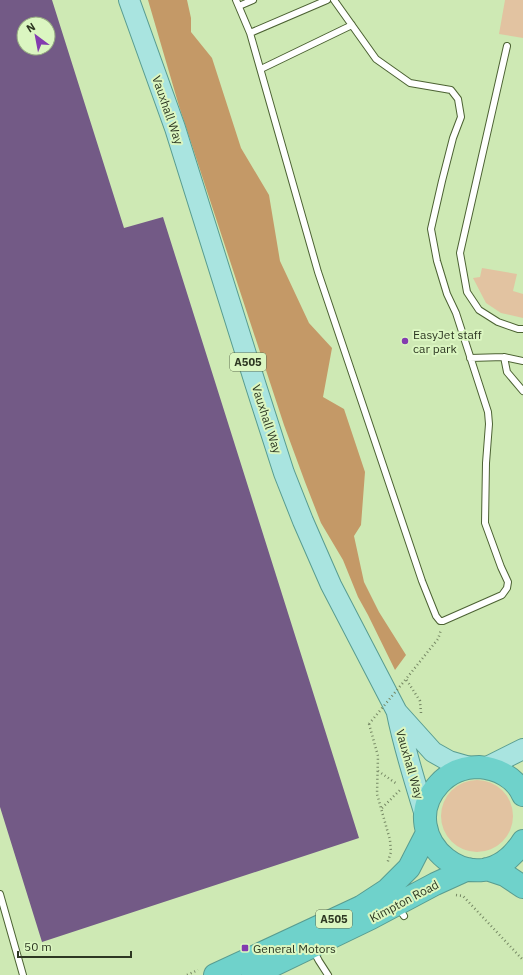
<svg xmlns="http://www.w3.org/2000/svg" width="523" height="975" viewBox="0 0 523 975" font-family="'IBM Plex Sans',sans-serif">
  <style>
    .green { fill: #e2c3a1 }
    .forest { fill: #c49967 }
    .building { fill: #735a86; fill-rule: evenodd }
    .lines { fill: none; stroke-linecap: round; stroke-linejoin: round }
    .lane-casing { stroke: #4c6233; stroke-width: 8 }
    .primary-casing { stroke: #589c90; stroke-width: 22 }
    .highway-casing { stroke: #589c90; stroke-width: 24 }
    .path { stroke: #768864; stroke-width: 2.5; stroke-dasharray: 1 3; stroke-linecap: butt }
    .lane { stroke: #fff; stroke-width: 6 }
    .primary { stroke: #a9e4e0; stroke-width: 20 }
    .highway { stroke: #6fd2cb; stroke-width: 22 }
    .path-bridge { stroke: #768864; stroke-width: 2.5; stroke-dasharray: 1 3; stroke-linecap: butt }
    .poi-dot { fill: #833caf; stroke: #dbf6c1; stroke-width: 1.5 }
    .labels { text-anchor: middle; dominant-baseline: central; stroke-width: 4; stroke-linejoin: round; paint-order: stroke }
    .shield { fill: #dbf6c1; stroke: #617052; stroke-width: 1 }
    .shield-label { font-size: 11px; font-weight: bold; fill: #2d3722 }
    .street-label { font-size: 12px; fill: #2d3722; stroke: #dbf6c1 }
    .poi-label { font-size: 12px; fill: #2d3722; stroke: #dbf6c1; text-anchor: start }
  </style>
  <rect width="100%" height="100%" fill="#cee9b4"/>
  <!-- green -->
  <path class="green" d="M505,0H523V38L499,34Z
    M482,268L517,274L513,291L523,294V318L501,313L486,303L473,278L480,277Z
    M441 816a36 36 0 1 1 72 0a36 36 0 1 1-72 0Z"/>
  <!-- forest -->
  <path class="forest" d="M148,0H187L191,18V32L212,58L241,148L269,195L280,261L309,323L332,348L323,397L344,409L365,472L361,525L354,536L364,582L379,612L406,655L395,670L368,615L358,597L343,560L321,523L305,482L284,425L179,106Z"/>
  <!-- building -->
  <path class="building" d="M0,0H52L124,228L163,217L359,838L42,942L0,807ZM24,24H48V48H24Z"/>
  <g class="lines">
    <!-- lane casing -->
    <g class="lane-casing">
      <path id="lane" d="M236,0L250,33L318,272L422,581L436,616L440,621H443L502,595L507,588L508,582L501,567L485,523L486,463L489,424L488,412L456,313L447,294L437,261L431,229L442,181L453,138L461,117L458,99L451,90L410,83L376,59L334,0
        M239,6L253,0
        M250,33L327,0
        M507,46L460,253L467,292L479,310L498,322L518,329H523
        M261,69L352,25
        M504,357L507,372L523,391
        M470,358L504,357L523,361
        M0,894L23,975
        M398,907L404,916
        M313,950L319,961L328,975"/>
    </g>
    <!-- primary casing -->
    <g class="primary-casing">
      <path id="primary" d="M129,0L175,128L256,386L284,473L303,521L331,585L397,712L433,752L449,761L470,767
        M397,713C404,748 415,782 425,815
        M487,767L523,749"/>
    </g>
    <!-- highway casing -->
    <g class="highway-casing">
      <path id="highway" d="M523,795C516,778 497,768 479,767C463,767 450,772 439,784C391,836 478,913 523,841
        M487,869L505,875L523,887
        M215,975L361,907L387,890L409,868L427,833
        M253,975L371,918L435,884L468,869"/>
    </g>
    <!-- path -->
    <path class="path" d="M421,713L420,701L406,679L438,639L441,630
      M369,724L378,756L377,794L390,840L391,852L387,864
      M378,771L397,784
      M382,808L400,790
      M456,895L463,896L523,960
      M187,975L198,970"/>
    <!-- lane -->
    <use href="#lane" class="lane"/>
    <!-- primary -->
    <use href="#primary" class="primary"/>
    <!-- highway -->
    <use href="#highway" class="highway"/>
    <!-- path-bridge -->
    <path class="path-bridge" d="M369,724L406,679"/>
  </g>
  <!-- markers -->
  <g class="poi-dot">
    <circle cx="405" cy="341" r="4"/>
    <rect x="241" y="944" width="8" height="8" rx="2"/>
  </g>
  <g class="labels">
    <!-- shield labels -->
    <g class="shield">
      <rect x="230" y="353" width="36" height="18" rx="3"/>
      <rect x="316" y="910" width="36" height="18" rx="3"/>
    </g>
    <g class="shield-label">
      <text x="248" y="362">A505</text>
      <text x="334" y="919">A505</text>
    </g>
    <!-- street labels -->
    <g class="street-label">
      <text transform="translate(168 110) rotate(71)">Vauxhall Way</text>
      <text transform="translate(267 419) rotate(72)">Vauxhall Way</text>
      <text transform="translate(410 764) rotate(74)">Vauxhall Way</text>
      <text transform="translate(404 901) rotate(-28)">Kimpton Road</text>
    </g>
    <!-- poi labels -->
    <g class="poi-label">
      <text x="413" y="334">EasyJet staff<tspan x="413" dy="14">car park</tspan></text>
      <text x="253" y="948">General Motors</text>
    </g>
  </g>
  <!-- north arrow -->
  <g transform="translate(36 36) rotate(328)"><circle r="19" fill="#dbf6c1" stroke="#95aa81"/>
  <path d="M0-3L7 15L0 10L-7 15Z" fill="#833caf"/>
  <text y="-6" font-size="11" font-weight="bold" text-anchor="middle" fill="#2d3722">N</text>
  </g>
  <!-- scale -->
  <path d="M18 951v6h113v-6" fill="none" stroke="#2d3722" stroke-width="2"/>
  <text x="24" y="951" font-size="12" fill="#2d3722" stroke="#dbf6c1" stroke-width="3" paint-order="stroke">50 m</text>
</svg>
